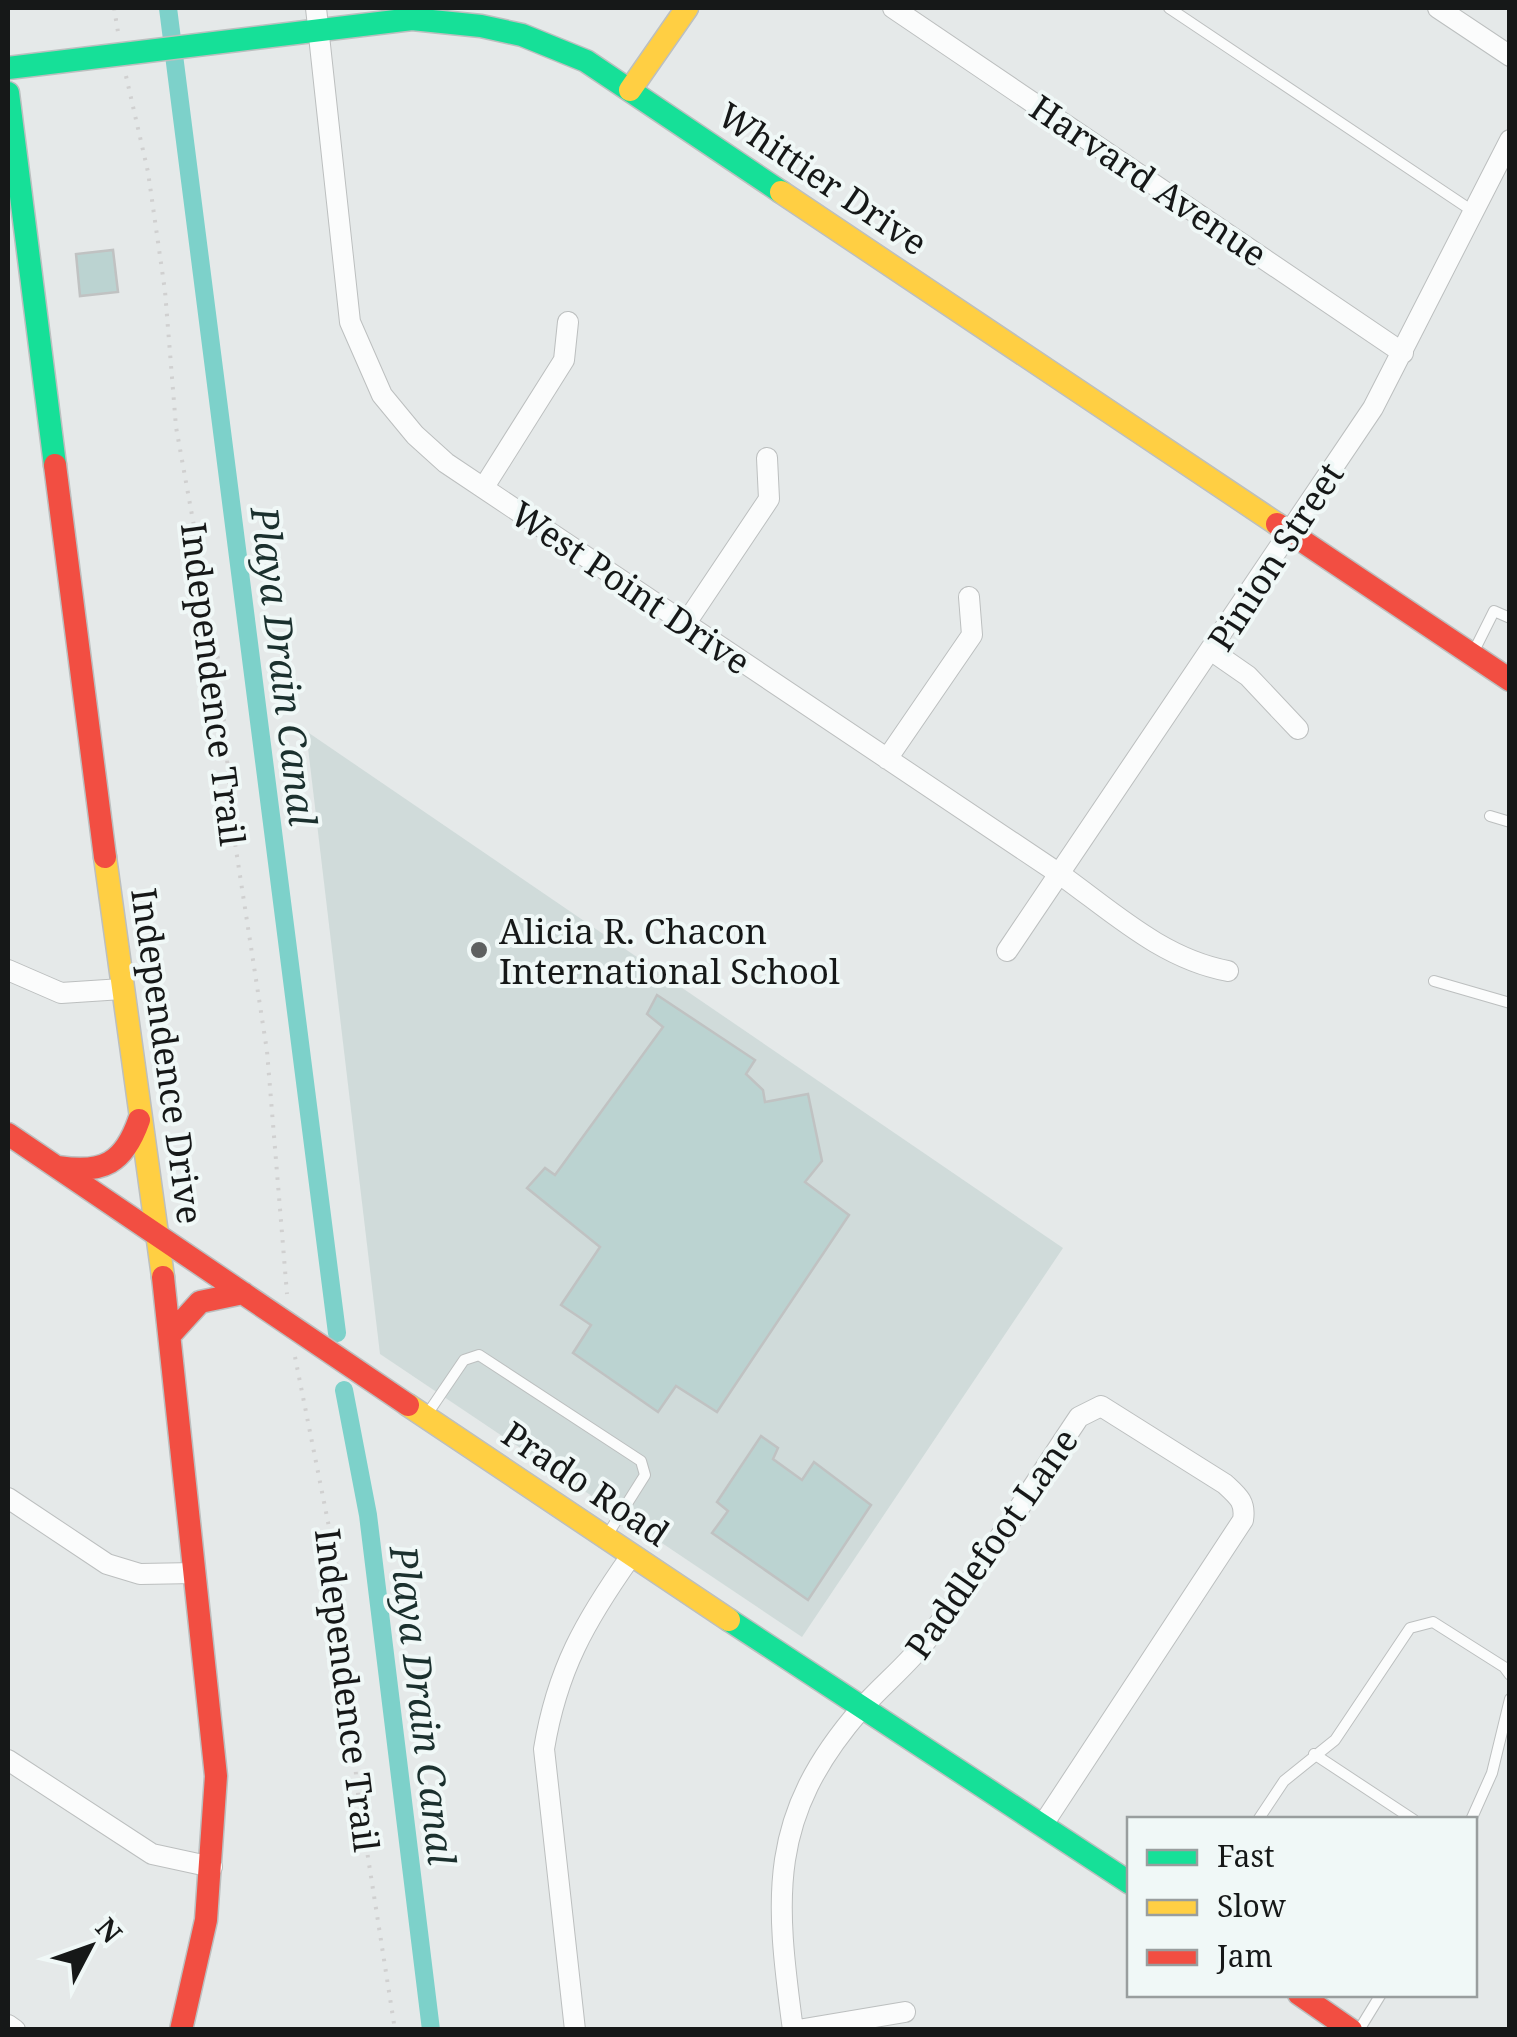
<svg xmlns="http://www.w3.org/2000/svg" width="1517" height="2037" viewBox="0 0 1517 2037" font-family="'Noto Serif',serif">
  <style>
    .built { fill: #d0dbda }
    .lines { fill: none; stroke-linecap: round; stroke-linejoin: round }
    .canal { stroke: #7dd1ca; stroke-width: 18 }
    .building { fill: #bbd3d1; stroke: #c0c2c2; stroke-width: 2.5 }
    .lane-casing { stroke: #bcbfbf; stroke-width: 12 }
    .street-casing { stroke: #bcbfbf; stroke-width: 22 }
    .fast-casing { stroke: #bcbfbf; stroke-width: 25 }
    .slow-casing { stroke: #bcbfbf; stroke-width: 25 }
    .jam-casing { stroke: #bcbfbf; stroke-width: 25 }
    .path { stroke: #d0d0d0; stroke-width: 4; stroke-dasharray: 2.5 8; stroke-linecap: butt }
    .lane { stroke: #fbfcfc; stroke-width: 10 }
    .street { stroke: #fbfcfc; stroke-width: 20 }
    .fast { stroke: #16e098; stroke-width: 22 }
    .slow { stroke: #ffcf43; stroke-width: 22 }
    .jam { stroke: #f24e42; stroke-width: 22 }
    .poi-dot { fill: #5e6161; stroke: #f0f8f7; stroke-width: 4 }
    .labels { text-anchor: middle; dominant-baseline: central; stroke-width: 8; stroke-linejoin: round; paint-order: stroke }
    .street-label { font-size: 35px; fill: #161818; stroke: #f0f8f7 }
    .poi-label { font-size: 35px; fill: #161818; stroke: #f0f8f7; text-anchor: start }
    .water-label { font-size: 38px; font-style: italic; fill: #1b302e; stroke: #f0f8f7 }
  </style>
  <rect width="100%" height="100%" fill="#e5e9e9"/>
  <!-- built -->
  <path class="built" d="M306,731L1063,1248L802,1637L380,1354Z"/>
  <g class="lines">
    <!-- canal -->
    <path class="canal" d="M168,8L337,1333
      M344,1390L368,1515L431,2030"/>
  </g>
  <!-- building -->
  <path class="building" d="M113,250L118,292L80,296L76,254Z
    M657,995L755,1060L746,1074L763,1090L765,1102L808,1094L822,1161L805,1182L849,1215L717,1412L676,1386L658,1412L573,1353L591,1325L561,1305L600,1247L527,1188L545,1168L555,1175L663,1027L647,1014Z
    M761,1436L778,1448L773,1459L802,1480L814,1462L871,1505L808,1600L712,1533L728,1511L717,1502Z"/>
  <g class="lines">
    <!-- lane casing -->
    <g class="lane-casing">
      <path id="lane" d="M1169,8L1474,212
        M1473,653L1494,611L1510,618
        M1490,816L1510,822
        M1434,981L1510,1003
        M428,1413L464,1360L479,1355L641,1461L645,1475L606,1537
        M1314,1754L1414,1820
        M1258,1820L1284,1781L1335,1740L1410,1628L1433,1622L1504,1667L1510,1675
        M1471,1820L1492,1773L1510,1699
        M1359,2030L1381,1994"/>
    </g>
    <!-- street casing -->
    <g class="street-casing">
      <path id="street" d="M316,8L350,322L382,395L415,435L446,463L1061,875C1114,913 1163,959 1228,971
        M893,8L1403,353
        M1438,8L1510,56
        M484,487L564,360L568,322
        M686,623L769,499L767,458
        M1212,651L1248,676L1298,729
        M887,759L972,635L969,597
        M1007,951L1373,408L1510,140
        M8,970L61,993L122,989
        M8,1498L107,1564L140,1574L195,1573
        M8,1760L152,1854L212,1867
        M8,2025L15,2030
        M575,2030L544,1749C557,1670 585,1621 631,1556
        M793,2030C775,1896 767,1817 861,1709C883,1684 909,1664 929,1637C983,1567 1030,1490 1079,1417L1101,1406L1225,1484C1238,1496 1246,1502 1243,1520L1042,1826
        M798,2030L905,2012"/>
    </g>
    <!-- fast casing -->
    <g class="fast-casing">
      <path id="fast" d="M8,68L412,19L481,26L522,35L586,61L781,192
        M8,93L55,465
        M729,1620L1130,1883"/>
    </g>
    <!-- slow casing -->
    <g class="slow-casing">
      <path id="slow" d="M630,90L687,8
        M781,192L1277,524
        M105,857L163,1277
        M408,1405L729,1620"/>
    </g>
    <!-- jam casing -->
    <g class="jam-casing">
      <path id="jam" d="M55,465L105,857
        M1277,524L1510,680
        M8,1134L408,1405
        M59,1167C103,1174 124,1163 139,1120
        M163,1277L216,1776L206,1920L181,2030
        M170,1335L200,1302L243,1293
        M1299,1994L1351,2030"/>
    </g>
    <!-- path -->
    <path class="path" d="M114,8L118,32
      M126,76L148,172L165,291L176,427L219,664L233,830L267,1051L287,1294
      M295,1357L340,1582L357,1787L395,2030"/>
    <!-- lane -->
    <use href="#lane" class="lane"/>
    <!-- street -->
    <use href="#street" class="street"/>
    <!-- fast -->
    <use href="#fast" class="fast"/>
    <!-- slow -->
    <use href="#slow" class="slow"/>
    <!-- jam -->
    <use href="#jam" class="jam"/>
  </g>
  <!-- markers -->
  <circle class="poi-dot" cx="479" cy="950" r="10"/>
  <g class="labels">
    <!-- street labels -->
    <g class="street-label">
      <text transform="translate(823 178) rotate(34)">Whittier Drive</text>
      <text transform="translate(1149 180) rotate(34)">Harvard Avenue</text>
      <text transform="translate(1275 556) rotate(-57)">Pinion Street</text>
      <text transform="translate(631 587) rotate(34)">West Point Drive</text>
      <text transform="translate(214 684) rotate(83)">Independence Trail</text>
      <text transform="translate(168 1056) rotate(82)">Independence Drive</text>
      <text transform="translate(586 1483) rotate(34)">Prado Road</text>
      <text transform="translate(991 1543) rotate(-55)">Paddlefoot Lane</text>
      <text transform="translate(348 1690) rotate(83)">Independence Trail</text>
    </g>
    <!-- poi labels -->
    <g class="poi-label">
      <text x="499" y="930">Alicia R. Chacon<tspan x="499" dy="40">International School</tspan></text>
    </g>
    <!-- water labels -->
    <g class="water-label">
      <text transform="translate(285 666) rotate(83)">Playa Drain Canal</text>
      <text transform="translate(424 1705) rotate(83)">Playa Drain Canal</text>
    </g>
  </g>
  <!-- border -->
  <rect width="1517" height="2037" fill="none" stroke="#161818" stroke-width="20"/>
  <!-- legend -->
  <rect x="1127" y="1817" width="350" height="180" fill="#f0f8f7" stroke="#999e9e" stroke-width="2.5"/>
  <rect x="1147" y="1850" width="50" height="15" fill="#16e098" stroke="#999e9e" stroke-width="2.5"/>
  <text x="1217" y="1867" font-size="30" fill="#161818">Fast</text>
  <rect x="1147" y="1900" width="50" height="15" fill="#ffcf43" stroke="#999e9e" stroke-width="2.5"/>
  <text x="1217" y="1917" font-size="30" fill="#161818">Slow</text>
  <rect x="1147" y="1950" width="50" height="15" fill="#f24e42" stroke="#999e9e" stroke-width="2.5"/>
  <text x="1217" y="1967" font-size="30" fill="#161818">Jam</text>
  <!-- north arrow -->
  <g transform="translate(90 1947) rotate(49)" stroke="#f0f8f7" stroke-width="8" paint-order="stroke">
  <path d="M0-8L18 38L0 25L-18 38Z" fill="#161818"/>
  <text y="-15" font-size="28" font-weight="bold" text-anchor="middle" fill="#161818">N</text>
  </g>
</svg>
